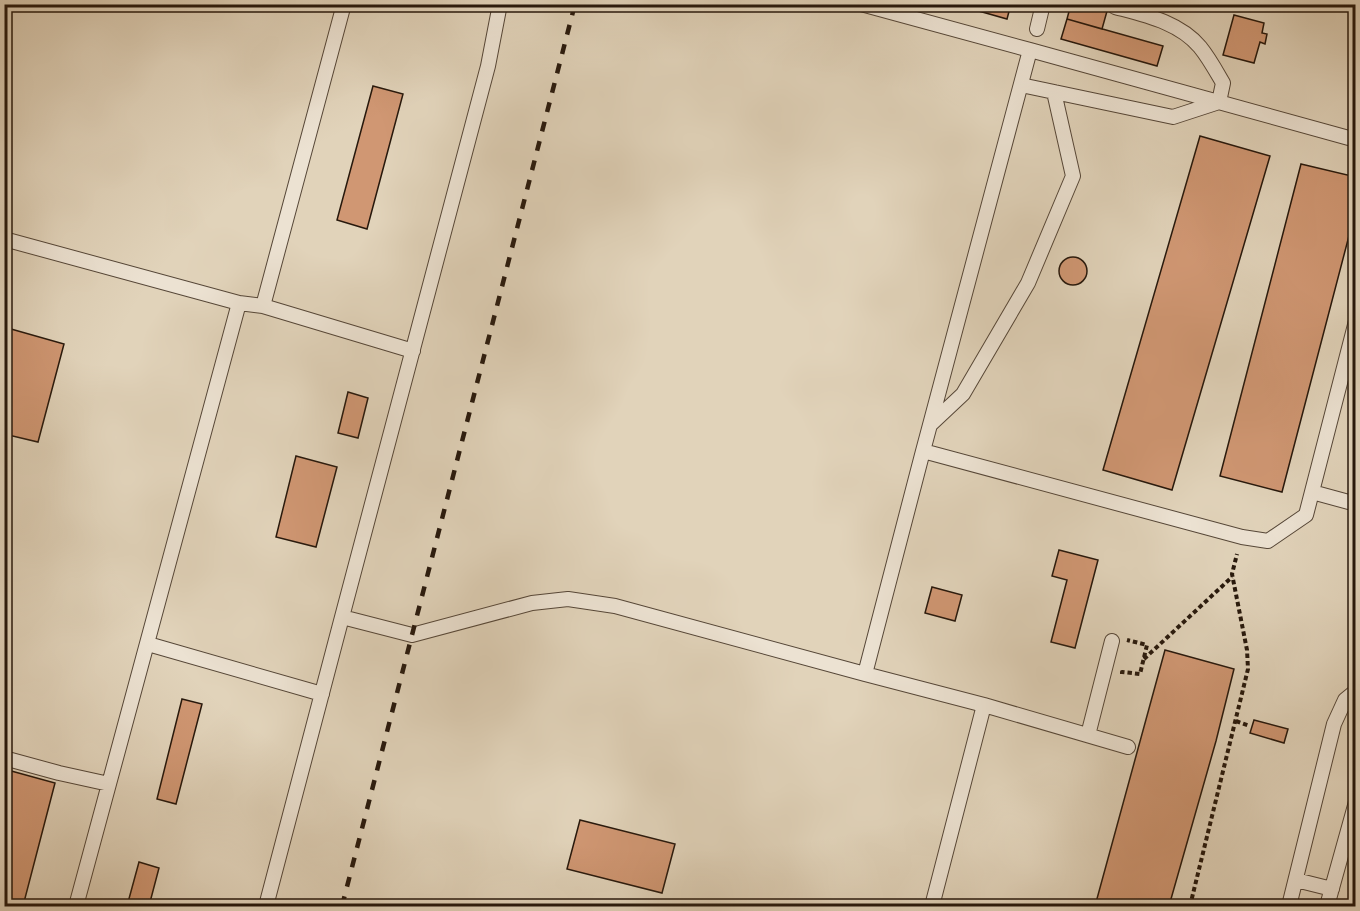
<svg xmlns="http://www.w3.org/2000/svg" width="1360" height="911" viewBox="0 0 1360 911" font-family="'Old Standard TT',serif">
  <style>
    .building { fill: #d09773; stroke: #27180c; stroke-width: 1.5 }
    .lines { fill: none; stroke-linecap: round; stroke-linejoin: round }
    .service-casing { stroke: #564738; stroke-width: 16 }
    .path { stroke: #27180c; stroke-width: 4; stroke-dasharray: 4.5 3; stroke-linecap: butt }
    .service { stroke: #ece2d2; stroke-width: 14 }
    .rail { stroke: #27180c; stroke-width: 4.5; stroke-dasharray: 10 10; stroke-linecap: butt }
  </style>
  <rect width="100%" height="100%" fill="#e1d3ba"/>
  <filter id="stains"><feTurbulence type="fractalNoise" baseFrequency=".00333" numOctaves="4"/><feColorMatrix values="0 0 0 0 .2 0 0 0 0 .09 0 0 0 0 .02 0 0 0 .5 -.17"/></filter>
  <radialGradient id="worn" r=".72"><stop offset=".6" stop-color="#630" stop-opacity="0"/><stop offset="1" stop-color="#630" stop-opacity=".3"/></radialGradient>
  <!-- building -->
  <path class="building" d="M954,4H1011L1007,19Z
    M1071,4H1109L1102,29L1067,19Z
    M1234,15L1264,23L1262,33L1267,34L1265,44L1260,42L1254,63L1223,55Z
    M1067,19L1163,46L1157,66L1061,39Z
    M373,86L403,94L367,229L337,220Z
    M1200,136L1270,156L1172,490L1103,470Z
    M1301,164L1356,177V209L1282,492L1220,476Z
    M1059 271a14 14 0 1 1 28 0a14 14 0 1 1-28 0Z
    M4,327L64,344L38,442L4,434Z
    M348,392L368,398L358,438L338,433Z
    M296,456L337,467L316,547L276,537Z
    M1059,550L1098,560L1075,648L1051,642L1067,580L1052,576Z
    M932,587L962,595L955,621L925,613Z
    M1165,650L1234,669L1216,741L1169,906H1095Z
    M182,699L202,704L176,804L157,799Z
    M1254,720L1288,729L1284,743L1250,733Z
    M4,769L55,783L23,906H4Z
    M580,820L675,844L662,893L567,869Z
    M139,862L159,868L149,906H127Z"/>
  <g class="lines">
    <!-- service casing -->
    <g class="service-casing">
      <path id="service" d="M500,4L488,66L342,617L412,635L532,603L568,599L615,606L865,674L923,451
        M861,4L1030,50
        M1037,29L1043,4
        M1021,85L1173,117L1219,102L1223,83C1216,71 1209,58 1200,47C1179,22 1145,15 1115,7
        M1356,140L1030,50L923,451L1242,537L1268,541L1306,515L1356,321
        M4,239L239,303L109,784
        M239,303L263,306L413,351
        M263,306L344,4
        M930,425L963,394L1028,283L1073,176L1054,92
        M1312,492L1356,504
        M148,644L322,694
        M865,674L984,705L932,906
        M984,705L1128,747
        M1088,735L1112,641
        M4,758L59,773L109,784L76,906
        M1296,880L1332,889
        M266,906L342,617
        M1289,906L1334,724L1345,700L1356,691
        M1327,906L1356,802"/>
    </g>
    <!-- path -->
    <path class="path" d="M1144,659L1232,577
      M1122,674V672L1140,674L1147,645L1127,640
      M1236,721L1250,726
      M1190,906L1248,669L1247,650L1232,574L1237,554"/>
    <!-- service -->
    <use href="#service" class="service"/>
    <!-- rail -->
    <path class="rail" d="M342,906L575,4"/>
  </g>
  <!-- margin -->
  <rect width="1360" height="911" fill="none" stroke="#e1d3ba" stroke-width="24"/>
  <rect x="6" y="6" width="1348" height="899" fill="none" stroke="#27180c" stroke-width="3"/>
  <rect x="12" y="12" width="1336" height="887" fill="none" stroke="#27180c" stroke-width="1.5"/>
  <rect width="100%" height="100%" filter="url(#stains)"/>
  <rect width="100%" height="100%" fill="url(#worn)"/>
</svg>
